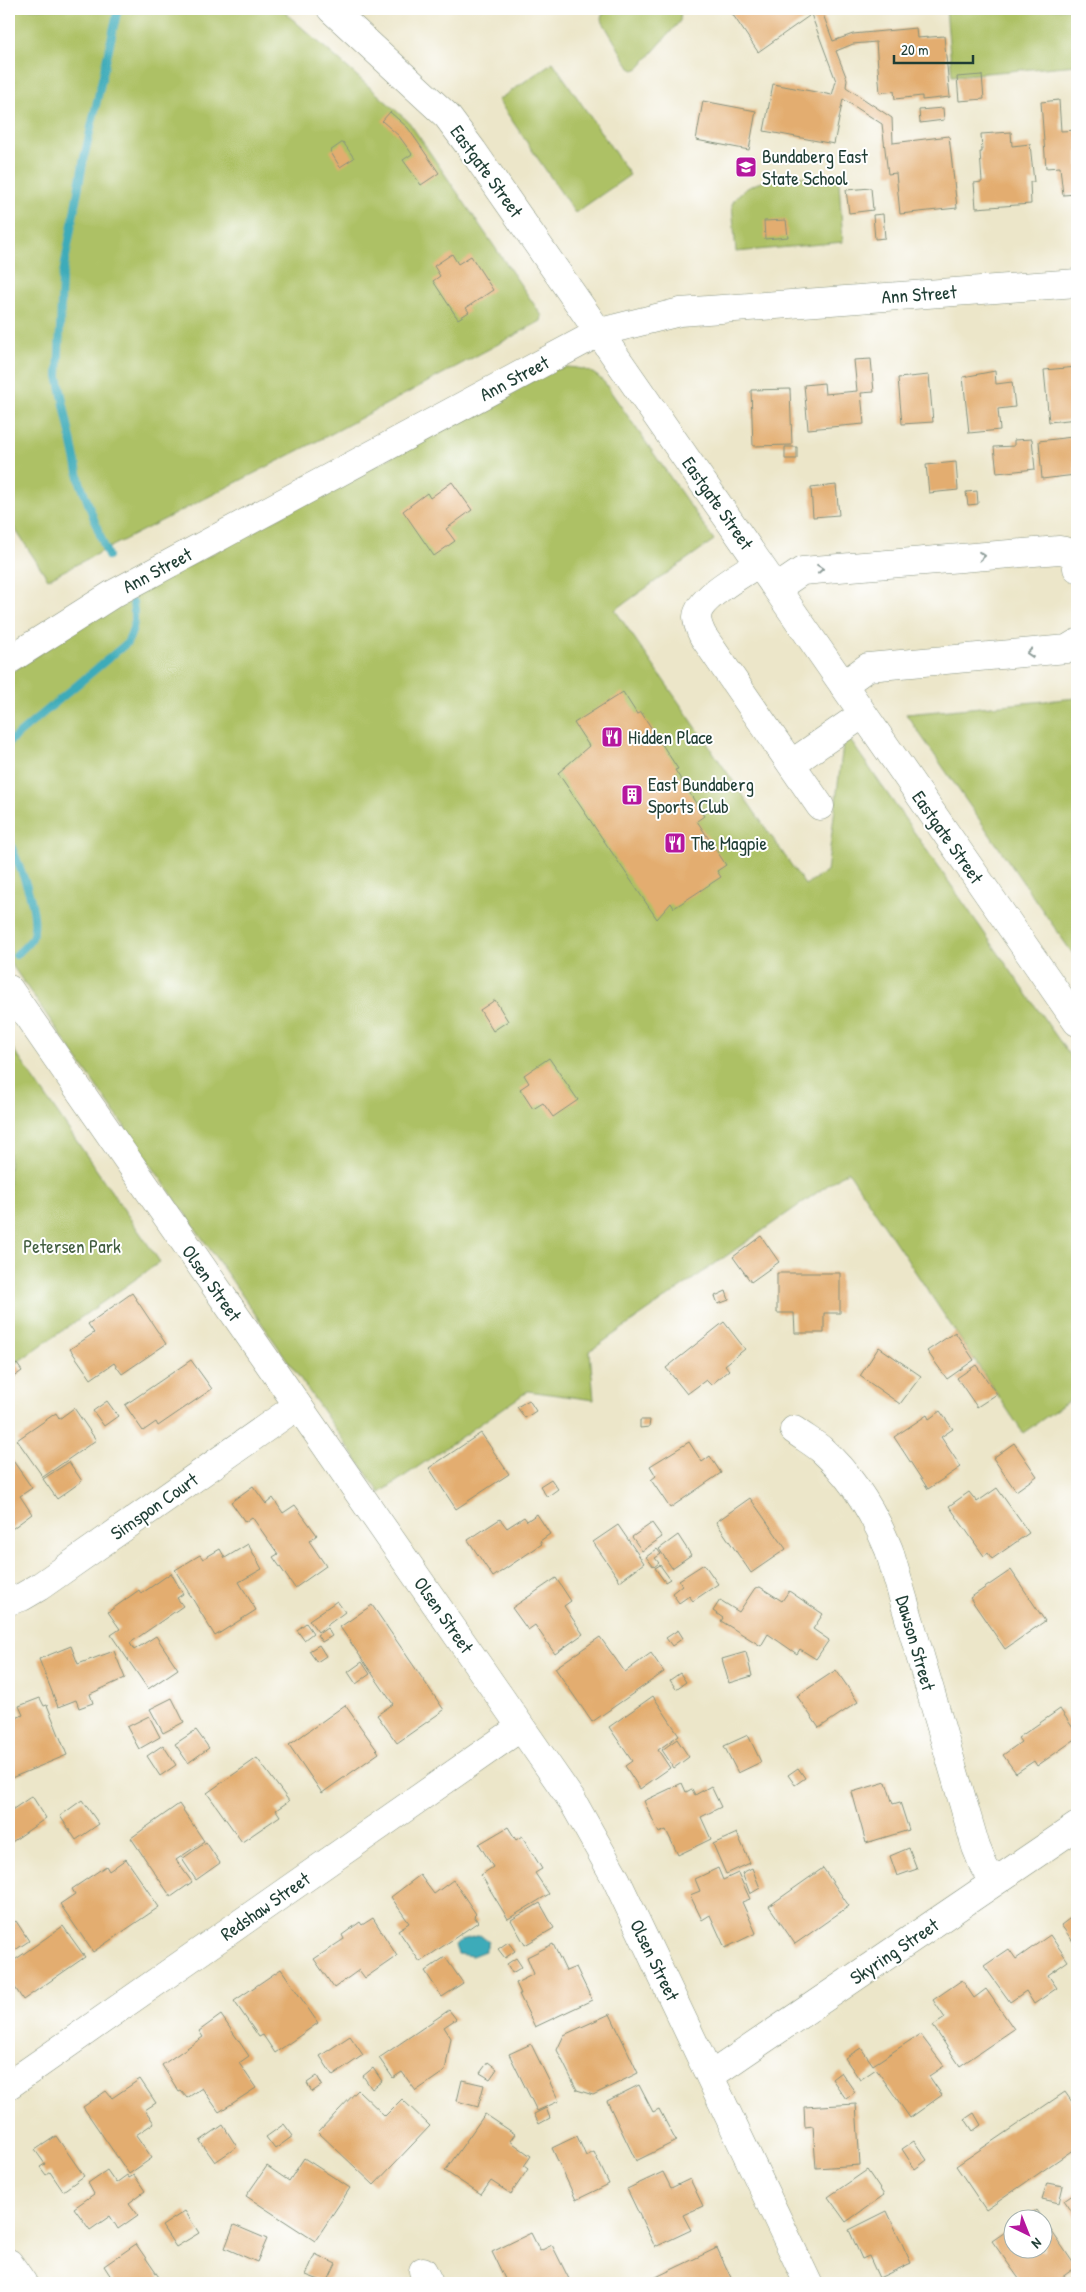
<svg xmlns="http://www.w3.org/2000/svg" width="1086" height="2292" viewBox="0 0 1086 2292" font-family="'Patrick Hand',sans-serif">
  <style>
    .green { fill: #adc165; stroke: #667f4c }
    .water { fill: #3cabb9; stroke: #2e7476 }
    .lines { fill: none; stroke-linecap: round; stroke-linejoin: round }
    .stream { stroke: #3cabb9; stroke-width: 8 }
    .building { fill: #e3ad6f }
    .minor-casing { stroke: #86927e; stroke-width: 29 }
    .minor { stroke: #fff; stroke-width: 28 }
    .oneway { stroke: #8f9e9a }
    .labels { text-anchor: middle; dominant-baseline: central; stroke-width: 4; stroke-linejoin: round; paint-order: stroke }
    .poi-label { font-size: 19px; fill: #1f3d34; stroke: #fff; text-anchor: start }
    .street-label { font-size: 19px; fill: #1f3d34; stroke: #fff }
    .park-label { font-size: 19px; fill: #425e40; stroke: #fff }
  </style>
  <rect width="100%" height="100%" fill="#fff"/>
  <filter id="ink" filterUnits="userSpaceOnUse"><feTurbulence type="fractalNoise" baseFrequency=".02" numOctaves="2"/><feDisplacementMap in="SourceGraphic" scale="10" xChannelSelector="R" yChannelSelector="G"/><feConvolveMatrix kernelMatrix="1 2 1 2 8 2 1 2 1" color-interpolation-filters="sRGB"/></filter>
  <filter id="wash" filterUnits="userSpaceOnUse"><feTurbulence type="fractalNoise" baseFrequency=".0096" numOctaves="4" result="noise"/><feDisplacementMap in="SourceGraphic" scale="20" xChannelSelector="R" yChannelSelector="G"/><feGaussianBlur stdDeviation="1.12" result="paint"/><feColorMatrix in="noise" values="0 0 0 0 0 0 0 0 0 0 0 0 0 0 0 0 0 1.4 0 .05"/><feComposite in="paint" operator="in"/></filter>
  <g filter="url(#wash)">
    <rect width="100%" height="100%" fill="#ece6c9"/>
    <!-- green -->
    <path class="green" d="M9,9H281L409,122L542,316L541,321L331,434L48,579L9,520Z
      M612,9H681L680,21L639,68L634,70L630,68L601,19L602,15Z
      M946,9H1077V65L952,76Z
      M553,62L630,175L575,213L498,100Z
      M833,175L839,182L843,242L736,252L732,204C748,172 802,178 833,175Z
      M566,367C583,368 592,370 604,382L714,540L615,610L805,885L827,871L843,745L850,740L1077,1066V1395L1023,1433L848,1171L590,1351L594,1400L528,1391L380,1493L9,961V674L99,615L550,371Z
      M1077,698V960L906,714Z
      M9,1043L160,1262L9,1368Z"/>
    <!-- water -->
    <path class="water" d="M480,1935L489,1942L485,1951L472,1956L458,1954L455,1946L461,1940Z"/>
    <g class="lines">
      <!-- stream -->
      <path class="stream" d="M108,556L80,482L58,376L62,279L84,158L118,9
        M9,742L127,643C135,629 135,618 133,602
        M9,840C18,865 42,912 32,938C29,944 20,951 16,955"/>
    </g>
    <g id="blocks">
      <!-- building -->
      <path class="building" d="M736,9H804L809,16L758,52L731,12Z
        M809,9H821L833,41L853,34L916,28L917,38L944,36L950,97L922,100V96L895,99L894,91L880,93L876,42L853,44L836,51L847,79L846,87L892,118L893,143L949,136L957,208L900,214L896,173L888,174L882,124L843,99L834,144L764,131L773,84L832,95L836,81Z
        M982,75L984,99L959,101L957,77Z
        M1059,100L1061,131L1077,130V194L1063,195L1060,167L1046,168L1041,102Z
        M703,101L756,111L749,150L696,140Z
        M943,108L944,120L920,123L919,110Z
        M390,112L408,128L439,173L421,185L403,160L412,154L399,136L382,121Z
        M1011,132L1012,146L1030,144L1034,182H1030L1031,204L976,208L974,183L982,182L980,152H982L981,134Z
        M343,142L354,158L340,167L330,151Z
        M871,188L873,210L849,213L846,190Z
        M883,214L885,238L875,239L873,215Z
        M786,220L788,237L765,239L764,221Z
        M452,254L458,264L471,256L493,290L466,308L469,312L458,319L433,281L440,276L434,266Z
        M871,359L874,392L861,393L864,424L808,429L804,385L824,383L825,394L857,391L854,360Z
        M1077,367V419L1049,422L1044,370Z
        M995,371L996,384L1012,382L1015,407L998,409L1000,430L969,433L963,377Z
        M929,375L933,422L902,424L898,378Z
        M790,389L792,445L753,446L751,390Z
        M1072,437L1075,475L1042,479L1039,441Z
        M1032,439L1035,469L997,473L994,447L1014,446V440Z
        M785,447H797V459H785Z
        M956,462L958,490L929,493L926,465Z
        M452,482L472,510L446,529L455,541L434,556L403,511L427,493L430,498Z
        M836,485L839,515L813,517L811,488Z
        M977,491L978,504L968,505L966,492Z
        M623,692L637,714L641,712L678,769L675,770L704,816L697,821L726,865L717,871L721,877L674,908L671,903L657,919L558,773L589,746L574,723Z
        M495,1000L508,1021L493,1031L480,1010Z
        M549,1058L578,1100L553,1117L543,1103L533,1109L520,1089L529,1083L524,1075Z
        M761,1236L779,1262L751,1282L733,1257Z
        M777,1273H840V1313H824V1333H795L794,1313H777Z
        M726,1291L729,1300L718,1304L715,1296Z
        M132,1293L166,1344L122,1374L114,1363L91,1379L70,1349L94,1333L88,1324Z
        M724,1322L745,1349L725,1365L729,1370L711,1385L706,1380L687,1394L666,1368Z
        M955,1332L974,1360L947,1379L927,1351Z
        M879,1347L921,1376L900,1404L860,1376Z
        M191,1360L212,1389L158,1426L156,1422L143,1431L125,1405Z
        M17,1364L22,1371L9,1380V1369Z
        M976,1365L997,1394L977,1407L957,1378Z
        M529,1400L536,1411L525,1418L517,1407Z
        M107,1401L118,1416L104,1426L93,1411Z
        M74,1408L96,1440L43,1477L17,1440L56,1413L59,1419Z
        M940,1411L953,1429L941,1437L961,1467L928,1489L894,1437L927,1415L929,1419Z
        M640,1420H650L649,1427L640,1428Z
        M481,1433L509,1474L456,1509L429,1468Z
        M689,1442L702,1462L710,1456L721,1473L670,1508L651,1480L656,1476L650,1466Z
        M1014,1443L1037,1476L1016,1491L993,1458Z
        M9,1455L32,1488L20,1496L32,1514L9,1531Z
        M69,1462L82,1481L57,1499L43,1479Z
        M551,1479L558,1489L547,1497L540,1486Z
        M253,1486L266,1504L273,1498L283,1513L295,1505L317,1535L309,1541L326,1566L295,1588L273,1557L278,1554L252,1517L245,1522L231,1502Z
        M997,1488L1029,1533L992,1559L988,1553L984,1556L949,1506L969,1492L977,1502Z
        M750,1498L786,1549L751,1573L716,1522Z
        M537,1514L550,1534L540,1541L542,1544L493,1577L468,1540L500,1519L507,1528L524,1517L527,1521Z
        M652,1523L662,1537L642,1551L632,1537Z
        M618,1525L644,1563L620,1581L593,1542Z
        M678,1535L691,1555L672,1568L659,1549Z
        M248,1544L262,1569L239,1582L256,1610L215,1636L175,1570L200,1555L203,1559L220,1549L225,1558Z
        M657,1549L661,1554L655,1558L659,1563L654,1567L646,1557Z
        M704,1564L718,1584L693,1601L689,1596L679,1603L672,1593L682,1585L679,1580Z
        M660,1565L670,1579L665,1582L655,1568Z
        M1011,1570L1045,1621L1005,1649L970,1598Z
        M171,1573L183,1594L177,1598L183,1606L130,1643L134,1650L156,1636L178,1669L148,1689L111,1635L120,1629L108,1612L139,1590L141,1594Z
        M556,1578L571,1601L564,1606L583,1634L555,1654L535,1625L528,1630L512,1608Z
        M760,1587L782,1601L789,1591L823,1614L813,1629L829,1640L816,1659L800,1649L797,1654L768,1634L761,1646L721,1621L723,1618L713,1611L720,1600L739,1612L755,1588Z
        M337,1601L345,1612L318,1632L309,1620Z
        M372,1605L444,1710L397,1743L377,1715L393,1704L340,1627Z
        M306,1623L313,1633L304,1640L297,1630Z
        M327,1628L332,1636L322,1642L317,1635Z
        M678,1630L683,1638L672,1646L666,1638Z
        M600,1637L625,1672L651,1653L664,1672L592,1722L555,1668Z
        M319,1645L326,1656L317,1662L309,1651Z
        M71,1646L78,1664L114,1651L125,1678L90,1694L93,1703L79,1708L76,1700L58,1707L39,1659Z
        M746,1652L752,1676L729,1683L722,1659Z
        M362,1662L370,1674L356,1684L348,1672Z
        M836,1670L858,1702L819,1728L797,1696Z
        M680,1673L686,1682L676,1689L670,1680Z
        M653,1696L679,1735L658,1750L670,1768L640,1789L625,1766L632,1761L609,1727Z
        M40,1698L44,1706L47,1705L67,1755L9,1779V1721L23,1715L19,1706Z
        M172,1698L184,1722L163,1733L150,1709Z
        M345,1705L379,1753L322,1793L289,1745Z
        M1060,1709L1077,1734V1738L1037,1766L1034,1761L1016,1773L1003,1755L1021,1742L1018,1738Z
        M149,1716L160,1737L139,1749L127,1727Z
        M196,1730L209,1748L188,1763L175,1744Z
        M748,1735L761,1762L738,1773L724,1746Z
        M677,1739L689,1757L674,1768L662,1750Z
        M163,1745L176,1765L160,1776L147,1756Z
        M257,1758L289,1801L276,1810L280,1816L242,1842L207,1793Z
        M798,1768L805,1778L795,1785L788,1775Z
        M886,1782L893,1804L900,1802L909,1830L866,1843L852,1792Z
        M682,1783L686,1792L692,1789L695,1795L711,1786L721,1807L701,1817L711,1839L678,1855L666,1830L659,1833L644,1801Z
        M32,1796L46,1818L9,1844V1812Z
        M82,1800L99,1824L76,1840L60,1816Z
        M179,1804L204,1841L176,1860L192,1882L171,1897L131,1838Z
        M508,1827L516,1840L522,1836L542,1869L535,1873L549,1894L508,1919L481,1875L493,1867L479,1844Z
        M737,1833L750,1863L726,1874L713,1844Z
        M206,1842L220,1863L196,1880L182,1859Z
        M909,1848L917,1869L897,1876L890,1856Z
        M126,1859L159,1907L93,1952L60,1904L75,1894L72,1889L106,1866L109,1871Z
        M718,1868L723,1880L738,1873L750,1899L742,1902L756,1933L725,1948L710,1915L702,1920L690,1895L700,1891L695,1879Z
        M752,1868L760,1888L750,1894L742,1873Z
        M823,1868L849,1906L795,1944L769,1906Z
        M420,1875L434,1894L453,1880L476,1914L474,1916L478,1922L420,1962L398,1930L409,1923L391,1897Z
        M540,1903L554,1928L525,1945L511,1920Z
        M1077,1913V1947L1061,1925Z
        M373,1918L397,1956L365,1978L359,1970L334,1988L314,1959L344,1939L342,1935L360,1922L362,1925Z
        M16,1921L29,1941L9,1954V1926Z
        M63,1926L85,1957L23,2000L9,1978V1964Z
        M1050,1935L1068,1961L1048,1975L1057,1988L1034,2004L1026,1991L1010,2002L984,1966L1009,1949L1016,1959Z
        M508,1942L515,1951L505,1958L498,1949Z
        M553,1944L566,1971L576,1967L592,2000L535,2027L519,1994H521L516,1983L534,1974L527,1957Z
        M445,1957L463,1983L442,1997L425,1971Z
        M516,1958L522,1967L512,1973L507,1964Z
        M281,1969L318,2023L275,2053L263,2035L259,2037L234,2001Z
        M962,1980L974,1998L986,1989L1014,2029L960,2066L933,2026L945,2018L933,2000Z
        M449,2010L456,2019L444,2027L451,2038L445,2071L416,2091L402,2072L393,2078L379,2058Z
        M610,2014L638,2073L593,2095L577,2090L557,2050L564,2035Z
        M221,2015L249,2056L239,2063L256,2088L219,2112L202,2088L187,2098L181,2091L179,2092L162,2065L203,2037L199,2031Z
        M920,2034L944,2066L929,2076L942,2095L910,2118L876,2069L860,2080L845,2058L861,2048L873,2065Z
        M350,2036L363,2055L333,2076L320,2056Z
        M531,2044L559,2101L537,2111L509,2054Z
        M488,2062L497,2069L490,2079L480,2073Z
        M373,2068L382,2081L372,2089L363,2076Z
        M841,2072L855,2092L846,2099L832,2079Z
        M317,2076L322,2085L312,2092L307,2083Z
        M140,2079L156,2103L145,2110L154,2123L136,2135L152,2158L129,2174L83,2107L106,2091L112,2098Z
        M462,2080L484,2085L478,2107L457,2101Z
        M639,2085L653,2112L659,2109L676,2141L636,2161L607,2101Z
        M358,2090L385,2116L402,2099L430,2126L374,2185L318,2132Z
        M1065,2092L1077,2109V2147L986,2210L956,2166Z
        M856,2104L860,2165L816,2168L813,2126L805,2127L804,2107Z
        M546,2108L550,2118L539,2124L534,2114Z
        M974,2113L981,2125L973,2131L965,2119Z
        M485,2114L515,2134L510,2141L531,2156L524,2166L528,2169L511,2194L491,2181L481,2195L445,2171Z
        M284,2124L293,2136L275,2149L266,2137Z
        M223,2125L237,2147L215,2162L200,2141Z
        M56,2136L84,2176L63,2191L50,2172L46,2175L40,2167L45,2164L35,2150Z
        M577,2136L586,2156L594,2152L609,2184L576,2200L552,2148Z
        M914,2141L927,2160L915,2169L902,2149Z
        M304,2158L350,2188L315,2241L246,2196L267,2166L289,2181Z
        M107,2170L116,2183L127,2175L129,2178L134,2175L145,2191L129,2203L138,2215L118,2229L110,2216L90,2230L74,2208L94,2194L88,2183Z
        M867,2170L884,2195L846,2222L828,2197Z
        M663,2172L671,2188L690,2179L703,2206L683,2215L691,2230L655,2247L627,2189Z
        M1047,2183L1063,2186L1059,2203L1042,2199Z
        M1077,2191V2219L1064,2200Z
        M1036,2210L1043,2220H1023Z
        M185,2211L199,2233L176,2247L162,2226Z
        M887,2211L911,2263L879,2278L869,2256L862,2259L849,2230Z
        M1044,2220L1076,2267L1054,2283H1022L992,2241L1014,2226V2250H1044Z
        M234,2225L267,2239L257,2262L225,2248Z
        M531,2233L540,2251L552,2245L571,2283H501L506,2281L492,2252Z
        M136,2244L163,2283H115L104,2266Z
        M717,2248L733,2282L729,2283H656L654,2278Z
        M315,2254L336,2264L327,2283L306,2275Z
        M1072,2277L1076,2283H1063Z"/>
    </g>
  </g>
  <g filter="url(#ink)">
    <use href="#blocks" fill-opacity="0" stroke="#86927e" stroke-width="1"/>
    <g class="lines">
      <!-- minor casing -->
      <g class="minor-casing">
        <path id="minor" d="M331,9L447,116L473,151L1077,1022
          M759,563C744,573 698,598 697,617C697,624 700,630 703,636L791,764L863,714
          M777,588L802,571L1059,550C1070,551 1076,556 1077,568
          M9,660L113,594L600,332L680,312L1077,283
          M843,685L868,667L1067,649L1077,643
          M791,764L820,806
          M9,989L573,1802L616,1879L808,2283
          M794,1430C803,1437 814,1443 822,1450C852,1477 874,1513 889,1550L976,1847L984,1867L994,1882
          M9,1601L22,1597L39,1587L297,1406
          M710,2076L1077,1826
          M9,2085L521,1727
          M9,2263L23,2283
          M423,2271L429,2283"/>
      </g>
      <!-- minor -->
      <use href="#minor" class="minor"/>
    </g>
    <!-- one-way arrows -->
    <defs><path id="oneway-chevron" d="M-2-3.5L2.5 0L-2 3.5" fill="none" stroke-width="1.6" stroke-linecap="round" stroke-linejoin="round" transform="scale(1.25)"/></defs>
    <g class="oneway">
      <use href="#oneway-chevron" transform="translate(982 556) rotate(-5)"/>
      <use href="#oneway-chevron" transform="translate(820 569) rotate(-5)"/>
      <use href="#oneway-chevron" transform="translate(1030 653) rotate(175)"/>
    </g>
  </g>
  <!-- icons -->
  <defs>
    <g id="school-square" transform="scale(1.125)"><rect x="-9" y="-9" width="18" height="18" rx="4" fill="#b5179e" stroke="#fff"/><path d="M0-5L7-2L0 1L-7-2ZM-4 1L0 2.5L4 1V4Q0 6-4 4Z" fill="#fff"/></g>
    <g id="restaurant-square" transform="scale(1.125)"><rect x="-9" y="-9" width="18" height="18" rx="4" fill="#b5179e" stroke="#fff"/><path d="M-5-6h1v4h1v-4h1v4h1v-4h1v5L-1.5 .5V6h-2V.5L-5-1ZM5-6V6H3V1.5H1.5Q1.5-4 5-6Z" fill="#fff"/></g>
    <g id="building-square" transform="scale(1.125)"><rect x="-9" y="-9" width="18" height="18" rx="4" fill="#b5179e" stroke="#fff"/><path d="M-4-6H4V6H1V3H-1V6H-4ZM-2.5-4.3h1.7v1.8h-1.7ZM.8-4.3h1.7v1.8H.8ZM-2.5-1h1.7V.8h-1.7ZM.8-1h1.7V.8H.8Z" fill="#fff"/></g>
  </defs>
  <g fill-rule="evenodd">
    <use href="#school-square" x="746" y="167"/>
    <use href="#restaurant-square" x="612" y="737"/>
    <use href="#building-square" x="632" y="795"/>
    <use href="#restaurant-square" x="675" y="843"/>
  </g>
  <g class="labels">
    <!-- poi labels -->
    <g class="poi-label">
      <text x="762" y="156">Bundaberg East<tspan x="762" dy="22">State School</tspan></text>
      <text x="628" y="737">Hidden Place</text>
      <text x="648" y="784">East Bundaberg<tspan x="648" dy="22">Sports Club</tspan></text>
      <text x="691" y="843">The Magpie</text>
    </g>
    <!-- street labels -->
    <g class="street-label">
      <text transform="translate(487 171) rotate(54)">Eastgate Street</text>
      <text transform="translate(919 294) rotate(-4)">Ann Street</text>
      <text transform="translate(514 378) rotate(-28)">Ann Street</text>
      <text transform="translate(718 503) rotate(55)">Eastgate Street</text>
      <text transform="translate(157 570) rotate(-28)">Ann Street</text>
      <text transform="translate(948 837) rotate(55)">Eastgate Street</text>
      <text transform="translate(212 1283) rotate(55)">Olsen Street</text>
      <text transform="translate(154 1506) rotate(-35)">Simspon Court</text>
      <text transform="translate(444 1615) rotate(55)">Olsen Street</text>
      <text transform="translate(916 1643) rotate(74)">Dawson Street</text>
      <text transform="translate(265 1906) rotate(-35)">Redshaw Street</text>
      <text transform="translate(894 1951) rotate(-34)">Skyring Street</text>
      <text transform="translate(655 1960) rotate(64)">Olsen Street</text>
    </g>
    <!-- park labels -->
    <g class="park-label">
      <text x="72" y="1246">Petersen Park</text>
    </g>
  </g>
  <!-- margin -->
  <rect width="1086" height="2292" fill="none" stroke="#fff" stroke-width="30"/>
  <!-- north arrow -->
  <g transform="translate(1028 2234) rotate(137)"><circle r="24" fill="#ffffff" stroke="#a5b1ae"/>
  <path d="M0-4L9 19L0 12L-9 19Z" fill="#b5179e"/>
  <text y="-8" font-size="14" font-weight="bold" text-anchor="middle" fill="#1f3d34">N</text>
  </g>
  <!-- scale -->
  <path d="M894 55v8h79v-8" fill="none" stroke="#1f3d34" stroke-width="2.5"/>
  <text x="901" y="55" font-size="15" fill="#1f3d34" stroke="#ffffff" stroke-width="4" paint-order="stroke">20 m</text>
</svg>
